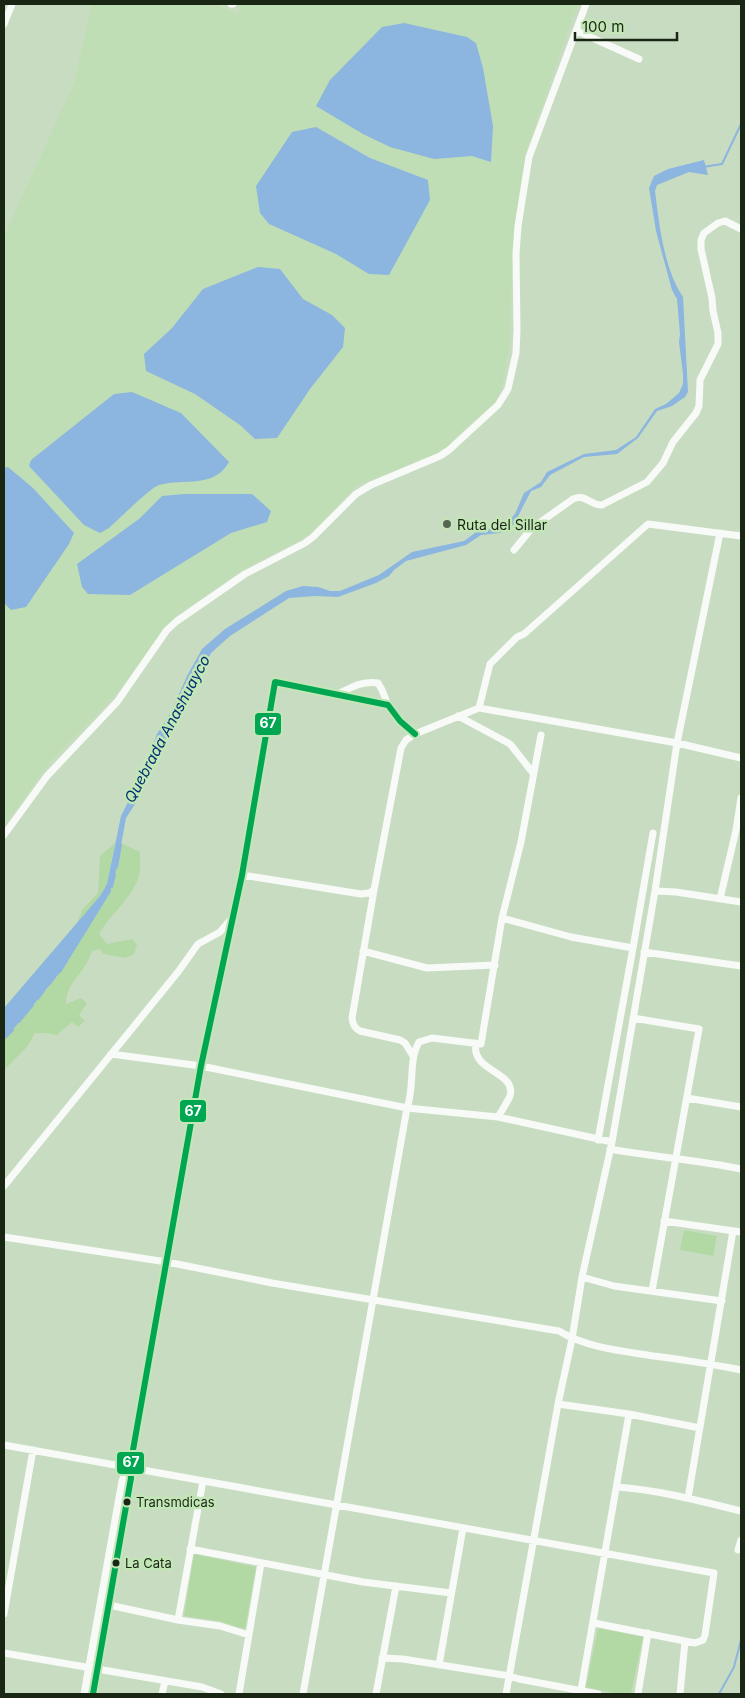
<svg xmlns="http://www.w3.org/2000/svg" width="745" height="1698" viewBox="0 0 745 1698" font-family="Inter,sans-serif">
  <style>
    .built { fill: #c0deb5 }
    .green { fill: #b2d9a4 }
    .water { fill: #8cb5df }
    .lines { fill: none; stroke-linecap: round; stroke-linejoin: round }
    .stream { stroke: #8cb5df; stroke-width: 2 }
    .minor { stroke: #f7faf6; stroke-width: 7 }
    .major { stroke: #f7faf6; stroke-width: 9 }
    .bus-1-casing { stroke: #c3e6b7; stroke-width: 10 }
    .bus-1 { stroke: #00a651; stroke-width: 6 }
    .poi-dot { fill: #566651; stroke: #c3e6b7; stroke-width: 2 }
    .bus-dot { fill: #192614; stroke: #c3e6b7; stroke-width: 2 }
    .labels { text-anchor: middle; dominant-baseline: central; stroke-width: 5; stroke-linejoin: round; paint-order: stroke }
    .bus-label { font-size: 13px; fill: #192614; stroke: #c3e6b7; text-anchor: start }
    .poi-label { font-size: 14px; fill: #192614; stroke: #c3e6b7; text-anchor: start }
    .water-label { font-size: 15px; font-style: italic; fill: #013372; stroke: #c3e6b7 }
    .line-badge { stroke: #c3e6b7; stroke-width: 2 }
    .badge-label { font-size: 14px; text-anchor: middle; font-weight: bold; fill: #fff }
  </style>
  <rect width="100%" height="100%" fill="#c8dcc2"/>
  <!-- built -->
  <path class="built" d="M92,4H215L237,14L242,4H579L569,27L525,155L511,293L510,344L502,388L494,404L463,430L446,448L435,454L356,486L321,524L307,536L239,572L179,614L163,629L126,682L103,708L50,762L4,826V236L74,83Z"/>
  <!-- green -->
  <path class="green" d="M115,843L107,884L100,896L77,923L82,910L98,893L100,856Z
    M121,843L140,852C140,860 141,871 138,879C130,900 110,915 99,934L107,944L132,939L137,945L134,954L125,958L103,954L100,949L92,951C90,956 88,961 85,966C76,979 66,988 66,1004L81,998L87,1003L79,1015L85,1021L78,1027L72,1022L57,1035L44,1033H35L27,1047L4,1070V1039L11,1032L62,970L110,892L117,867Z
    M684,1230L717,1236L713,1256L680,1250Z
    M194,1554L256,1567L245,1629L219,1621L184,1616Z
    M598,1628L643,1637L631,1694H619L586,1687Z"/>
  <!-- water -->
  <path class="water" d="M404,23L467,37L476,43L483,68L493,126L491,162L472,156L434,159L390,147L363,134L316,106L330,80L382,27Z
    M316,127L370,158L428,180L430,200L389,275L369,274L336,254L269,224L260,213L256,186L292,132Z
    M704,160L708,175L689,172L657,185L655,191C659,224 664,269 683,297L688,392L685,397L672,406L657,411L638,438L617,454L584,457L550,475L541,487L531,491L514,524L507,530L500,533L481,535L466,545L406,561L394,570L389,576L376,583L338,597L315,596L289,598L230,636L211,653L180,717L159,751L137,801L126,818L117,867L110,892L62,970L11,1032L4,1039V1008L100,896L107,884L121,816L141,776L157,734L171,712L187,676L202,649L225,629L286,591L303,586L318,587L330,591H340L379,575L412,552L464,541L479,530L498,529L505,525L515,514L524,493L541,482L547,472L584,454L616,450L636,437L655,409L666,404L679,393L683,384V374L679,342L680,334L677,299L672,290L656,231L649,188L654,176L668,169Z
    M258,267L280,269L303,299L332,315L345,328L343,347L310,389L277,438L255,439L240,425L195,394L146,371L144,354L172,328L203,289Z
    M132,392L181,413L229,462C214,489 184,478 159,485C150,488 118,520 109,528L100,533L84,525L29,466L31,460L114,394Z
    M8,467L33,488L74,533L69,544L26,607L11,610L4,603V468Z
    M184,494H252L271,511L267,522L231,533L130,595L88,594L82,587L77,564L139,519L162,496Z"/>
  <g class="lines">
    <!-- stream -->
    <path class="stream" d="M703,167L722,164L741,124
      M117,867L121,845
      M112,887L115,874
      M60,972L110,891
      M49,985L55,977
      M38,999L44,991
      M19,1022L33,1005
      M4,1039L13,1030
      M719,1694L734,1667L741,1640"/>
    <!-- minor -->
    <path class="minor" d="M231,4H233
      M4,24L12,4
      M577,31L639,59
      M514,550L532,528L573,499C586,493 590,506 602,505L647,482L663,463L673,442L696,413L699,406L700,380L718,344V333L713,311L712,298L701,249V240L704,233L718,223L725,221L741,229
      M335,695C349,689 362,680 378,683L382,690L388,705
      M479,708L490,664L517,637L524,634L648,524L741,536
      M458,716L510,744L533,773
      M4,835L47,776L117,702L167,630L177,621L245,574L305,543L313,537L356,494L371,485L440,456L449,450L498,405L508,389L516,353L517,330L516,254L518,226L529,157L586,4
      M242,875L361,894L369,893L374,890L401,748L406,740L415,734L479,708L677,743L741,758
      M374,890L352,1018C353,1024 354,1028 360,1031L400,1040L405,1043L413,1056
      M655,891L676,892L741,902
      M720,899L736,830L741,798
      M502,918L571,937L633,948
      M363,951L427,968L495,965
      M644,952L741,966
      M633,1018L699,1029L652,1291
      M475,1043C476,1047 475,1052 477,1055C483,1072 516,1075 510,1096C507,1103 502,1110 498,1117
      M111,1054L201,1066L407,1108L498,1117L612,1142
      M687,1098L741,1107
      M598,1140L633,948L653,833
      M610,1149C654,1157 698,1160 741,1169
      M4,1186L178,972L198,944L220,932L231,919
      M664,1221L741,1232
      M4,1237L167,1262L272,1283L559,1331C587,1348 622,1351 654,1356C684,1360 712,1364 741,1370
      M582,1277L614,1286L722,1301
      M558,1404L629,1414L700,1428
      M4,1445L714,1573L705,1635L703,1640L695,1643L594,1623
      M130,1467L201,1066L242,875L275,682L388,705L400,721L415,734
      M617,1487C659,1490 700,1501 741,1511
      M688,1498L733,1231
      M190,1549L363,1582L451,1593
      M738,1550L741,1540
      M109,1605L178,1620L220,1626L249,1635
      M4,1614L33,1450
      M178,1620L203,1481
      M4,1653L202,1687L221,1694
      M382,1658L403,1659L510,1676L519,1679L598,1694
      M439,1665L463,1528
      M581,1690L629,1414
      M162,1694L165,1681
      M239,1694L261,1563
      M303,1694L407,1108C415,1086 408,1061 419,1042L432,1038L481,1044L502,918L521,842L541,735
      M376,1694L396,1586
      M506,1694L558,1404L572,1339L582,1277L612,1142L655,891L677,743L720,533
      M638,1694L648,1633
      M680,1694L685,1641"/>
    <!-- major -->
    <path class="major" d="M85,1694L123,1481L130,1467
      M93,1694L131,1478L130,1467"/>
    <!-- bus-1 casing -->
    <g class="bus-1-casing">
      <path id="bus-1" d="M93,1694L131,1478L130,1467L201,1066L242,875L275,682L388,705L400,721L415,734"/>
    </g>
    <!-- bus-1 -->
    <use href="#bus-1" class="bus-1"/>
  </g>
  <!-- markers -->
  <circle class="poi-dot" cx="447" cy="524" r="5"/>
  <g class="bus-dot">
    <circle cx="127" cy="1502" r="4.5"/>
    <circle cx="116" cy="1563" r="4.5"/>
  </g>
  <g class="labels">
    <!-- bus labels -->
    <g class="bus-label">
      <text x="136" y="1502">Transmdicas</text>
      <text x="125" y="1563">La Cata</text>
    </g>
    <!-- poi labels -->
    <g class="poi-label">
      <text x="457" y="524">Ruta del Sillar</text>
    </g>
    <!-- water labels -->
    <g class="water-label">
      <text transform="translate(167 729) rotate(-62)">Quebrada Anashuayco</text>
    </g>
  </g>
  <g class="line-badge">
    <rect x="254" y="712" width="28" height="24" rx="5" fill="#00a651"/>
    <rect x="179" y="1099" width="28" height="24" rx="5" fill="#00a651"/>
    <rect x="116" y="1451" width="29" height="24" rx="5" fill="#00a651"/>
  </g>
  <g class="badge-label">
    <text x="268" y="728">67</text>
    <text x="193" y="1116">67</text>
    <text x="131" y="1467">67</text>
  </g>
  <!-- border -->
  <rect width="745" height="1698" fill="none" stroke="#192614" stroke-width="10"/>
  <!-- scale -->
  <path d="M575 32v8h102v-8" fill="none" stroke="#192614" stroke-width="2.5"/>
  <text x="582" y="32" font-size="15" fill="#192614" stroke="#c3e6b7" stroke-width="4" paint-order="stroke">100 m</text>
</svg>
